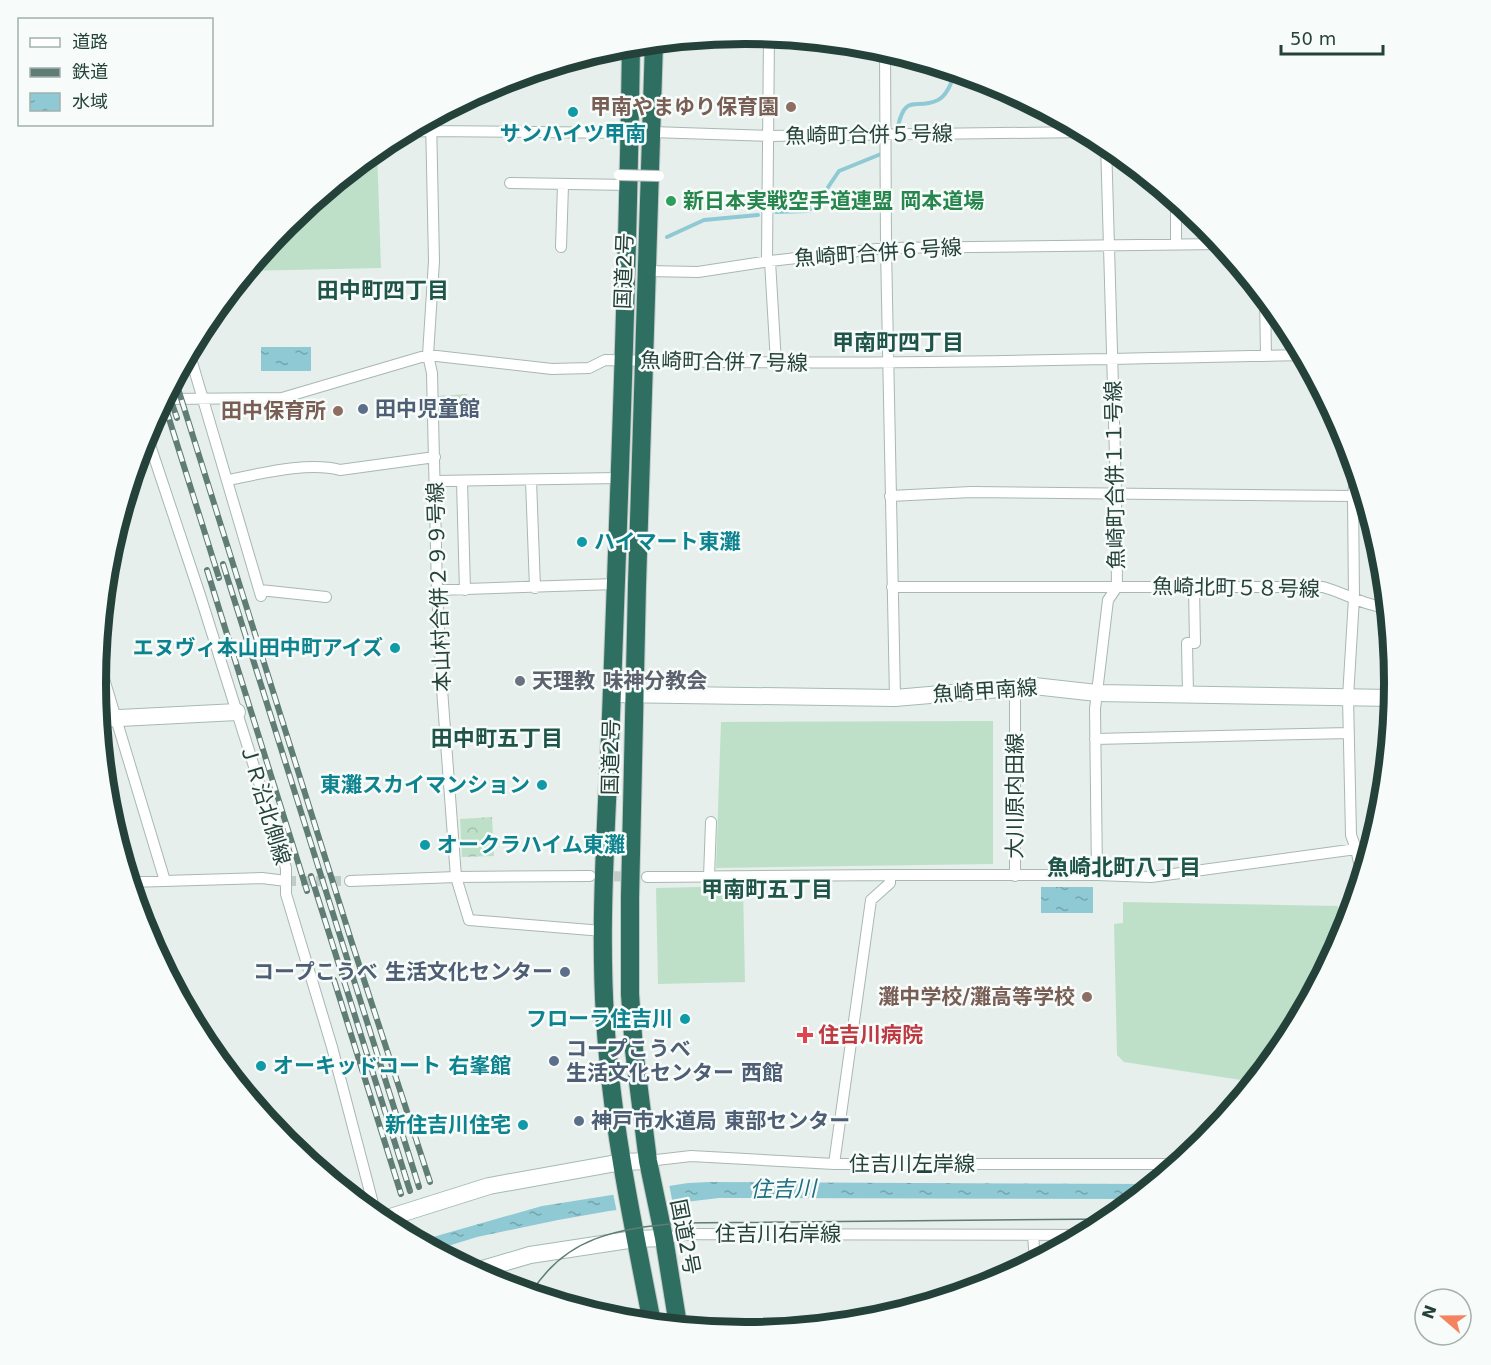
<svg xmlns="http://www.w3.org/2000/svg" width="1491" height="1365" viewBox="0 0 1491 1365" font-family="'DejaVu Sans','Noto Sans JP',sans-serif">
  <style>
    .park { fill: url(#park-crowns) }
    .garden { fill: #bfe0c8 }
    .water { fill: url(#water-ripples) }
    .pier { fill: #e6efeb }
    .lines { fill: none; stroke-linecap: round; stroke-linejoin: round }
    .stream { stroke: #8ec9d4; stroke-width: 4 }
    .street-tunnel { stroke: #bfccc8; stroke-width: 10; stroke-dasharray: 10 5; stroke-linecap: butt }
    .street-casing { stroke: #a8b8b2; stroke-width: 12 }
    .secondary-casing { stroke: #a4bbb3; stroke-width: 18 }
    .highway-casing { stroke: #c2cac8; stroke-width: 20 }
    .street { stroke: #fff; stroke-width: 10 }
    .secondary { stroke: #fff; stroke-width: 16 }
    .highway { stroke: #2f6f62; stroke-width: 18 }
    .tram { stroke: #5f7d75; stroke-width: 1.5 }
    .rail-casing { stroke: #5f7d75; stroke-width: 6 }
    .rail { stroke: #f7fbf9; stroke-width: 4; stroke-dasharray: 11; stroke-linecap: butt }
    .street-bridge-casing { stroke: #a8b8b2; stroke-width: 12; stroke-linecap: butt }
    .street-bridge { stroke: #fff; stroke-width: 10 }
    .education-dot { fill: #8d6e63; stroke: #f7fbf9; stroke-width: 2 }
    .culture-dot { fill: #0f9aa8; stroke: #f7fbf9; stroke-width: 2 }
    .leisure-dot { fill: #2e9e5b; stroke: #f7fbf9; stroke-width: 2 }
    .service-dot { fill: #5c6f8a; stroke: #f7fbf9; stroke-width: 2 }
    .worship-dot { fill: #6b7280; stroke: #f7fbf9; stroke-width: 2 }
    .health-dot { fill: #e0444e; stroke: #f7fbf9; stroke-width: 2 }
    .labels { text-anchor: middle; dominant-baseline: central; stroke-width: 5; stroke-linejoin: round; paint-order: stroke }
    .education-label { font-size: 21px; font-weight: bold; fill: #785e54; stroke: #f7fbf9; text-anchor: end }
    .culture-label { font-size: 21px; font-weight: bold; fill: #0d838f; stroke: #f7fbf9; text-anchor: end }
    .street-label { font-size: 21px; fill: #24423a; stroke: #f7fbf9 }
    .leisure-label { font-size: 21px; font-weight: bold; fill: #27864d; stroke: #f7fbf9; text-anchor: start }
    .service-label { font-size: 21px; font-weight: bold; fill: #4e5e75; stroke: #f7fbf9; text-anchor: start }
    .worship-label { font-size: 21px; font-weight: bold; fill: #5b616d; stroke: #f7fbf9; text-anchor: start }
    .health-label { font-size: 21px; font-weight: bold; fill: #be3a42; stroke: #f7fbf9; text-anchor: start }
    .neighbourhood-label { font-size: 22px; font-weight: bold; fill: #1f5548; stroke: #f7fbf9 }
    .water-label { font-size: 22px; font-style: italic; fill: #1c6f80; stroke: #f7fbf9 }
    .rim { fill: none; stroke: #24423a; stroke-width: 8 }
  </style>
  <defs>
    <pattern id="park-crowns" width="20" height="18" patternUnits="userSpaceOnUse" patternTransform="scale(1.5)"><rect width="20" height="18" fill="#bfe0c8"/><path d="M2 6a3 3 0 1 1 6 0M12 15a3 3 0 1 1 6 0" fill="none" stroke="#a4c1ad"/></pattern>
    <pattern id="water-ripples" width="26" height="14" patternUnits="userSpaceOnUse" patternTransform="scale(1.5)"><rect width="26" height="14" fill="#8ec9d4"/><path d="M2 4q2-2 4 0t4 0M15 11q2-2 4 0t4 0" fill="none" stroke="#74a5ad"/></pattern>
  </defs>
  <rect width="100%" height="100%" fill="#e6efeb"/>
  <!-- park -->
  <path class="park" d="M467,394L468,414L438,415L437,396Z
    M492,817L494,856L462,857L460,819Z"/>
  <!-- garden -->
  <path class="garden" d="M377,149L381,268L247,271L286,223Z
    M993,721V864L716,868L721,722Z
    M743,886L745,982L658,984L656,888Z
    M1123,902L1338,906L1342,925L1340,937L1285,1044L1254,1082L1124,1062L1117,1055L1114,924L1123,923Z"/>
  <!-- water -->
  <path class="water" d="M261,347H311V371H261Z
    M1041,887H1093V913H1041Z
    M710,1182L1153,1184L1135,1199L719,1198L609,1211L558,1220L477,1237L435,1250L419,1241L542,1206L688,1183Z"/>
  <!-- pier -->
  <path class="pier" d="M669,1184L673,1205L617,1213L613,1193Z"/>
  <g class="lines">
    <!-- stream -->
    <path class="stream" d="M898,126C906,92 916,111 938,100C948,95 952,80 956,71
      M776,212L807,211L816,205L839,171L881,154
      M667,237L704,220L758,215"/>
    <!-- street-tunnel -->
    <path class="street-tunnel" d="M599,876L647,877
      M286,881H350"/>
    <!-- street casing -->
    <g class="street-casing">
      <path id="street" d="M769,35L767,257L770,261L776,363
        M885,49L886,248L895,698
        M431,118L434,261L428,355L432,373L437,590L442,689L456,877L469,920L603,931
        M404,132L431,131L630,133
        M652,132L768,136L1086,132
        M510,183L629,185
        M1176,199V244
        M561,247L563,185
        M647,271L698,272L770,261L886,248L1222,244
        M1265,297L1266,356
        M189,352L261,596
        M164,399L282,398L428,355L552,369L589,368L605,360C837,366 1071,360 1303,355
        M146,433L200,595L286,868V894L332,1047L376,1215
        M1356,467L1353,496L1354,598L1348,697L1351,835L1356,849L1362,876
        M228,480C259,474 309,461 340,470L435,457
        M531,480L535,588
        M435,481L619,478
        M462,481L465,590
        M890,496L971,492L1353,496
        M892,587H1323C1345,593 1365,606 1388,608
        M260,590L326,597
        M437,590L616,584
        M98,659L165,881
        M1015,688V876
        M1188,695L1187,643H1195L1194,586
        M1095,739L1349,733
        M1097,875L1095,709L1108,600L1117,587L1116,492L1106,142
        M647,877L890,875H1097L1151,877L1371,847
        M709,877L711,822
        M350,881L456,877L590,876
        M130,882L262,878L286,881
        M648,1161L691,1156L834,1164H1178
        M834,1164L871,900L890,883V875
        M1033,1235L1035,1261
        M664,1238L693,1234L1083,1235"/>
    </g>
    <!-- secondary casing -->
    <g class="secondary-casing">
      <path id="secondary" d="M612,694L895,698L1034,686L1097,693L1393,698
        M100,719L237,712
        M381,1220L489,1186L622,1162L648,1161
        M476,1271L530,1255L635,1239L664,1238"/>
    </g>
    <!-- highway casing -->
    <g class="highway-casing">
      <path id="highway" d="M654,42L637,585L630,898V994L634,1050L648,1161L664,1238L678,1325
        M631,44C628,259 620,474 612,689C608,811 596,934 608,1056C616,1146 635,1234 652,1323"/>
    </g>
    <!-- street -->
    <use href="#street" class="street"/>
    <!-- secondary -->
    <use href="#secondary" class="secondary"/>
    <!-- highway -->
    <use href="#highway" class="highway"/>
    <!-- tram -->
    <path class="tram" d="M531,1293C566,1236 618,1229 679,1223L1110,1219"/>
    <!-- rail casing -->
    <g class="rail-casing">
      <path id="rail" d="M175,379L351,940L430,1182
        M168,392L177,418
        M166,409L219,578
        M223,564L419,1187
        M207,570L307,891
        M311,876L410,1191
        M334,980L401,1194"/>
    </g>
    <!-- rail -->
    <use href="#rail" class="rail"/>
    <!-- street-bridge casing -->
    <g class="street-bridge-casing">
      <path id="street-bridge" d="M619,175L659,176"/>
    </g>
    <!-- street-bridge -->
    <use href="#street-bridge" class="street-bridge"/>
  </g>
  <!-- markers -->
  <g class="education-dot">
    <circle cx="791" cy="107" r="6"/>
    <circle cx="338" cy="411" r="6"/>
    <circle cx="1087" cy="997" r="6"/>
  </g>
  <g class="culture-dot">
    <circle cx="573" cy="112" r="6"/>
    <circle cx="582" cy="542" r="6"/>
    <circle cx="395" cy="648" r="6"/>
    <circle cx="542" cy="785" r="6"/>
    <circle cx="425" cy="845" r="6"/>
    <circle cx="685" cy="1019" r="6"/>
    <circle cx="261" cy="1066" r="6"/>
    <circle cx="523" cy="1125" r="6"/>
  </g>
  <circle class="leisure-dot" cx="671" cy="201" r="6"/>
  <g class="service-dot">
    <circle cx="363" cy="409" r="6"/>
    <circle cx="565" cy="972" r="6"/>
    <circle cx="554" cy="1061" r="6"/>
    <circle cx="579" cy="1121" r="6"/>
  </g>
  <circle class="worship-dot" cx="520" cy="681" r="6"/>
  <path class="health-dot" d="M802 1026h6v6h6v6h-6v6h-6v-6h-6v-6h6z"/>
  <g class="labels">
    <!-- education labels -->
    <g class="education-label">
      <text x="779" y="107">甲南やまゆり保育園</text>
      <text x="326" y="411">田中保育所</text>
      <text x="1075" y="997">灘中学校/灘高等学校</text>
    </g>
    <!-- culture labels -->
    <g class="culture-label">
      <text x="573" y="134" text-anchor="middle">サンハイツ甲南</text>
      <text x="594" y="542" text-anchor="start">ハイマート東灘</text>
      <text x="383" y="648">エヌヴィ本山田中町アイズ</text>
      <text x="530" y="785">東灘スカイマンション</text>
      <text x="437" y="845" text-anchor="start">オークラハイム東灘</text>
      <text x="673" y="1019">フローラ住吉川</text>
      <text x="273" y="1066" text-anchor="start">オーキッドコート 右峯館</text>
      <text x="511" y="1125">新住吉川住宅</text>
    </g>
    <!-- street labels -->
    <g class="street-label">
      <text transform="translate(869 135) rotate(-1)">魚崎町合併５号線</text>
      <text transform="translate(878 253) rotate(-4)">魚崎町合併６号線</text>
      <text transform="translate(624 271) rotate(-88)">国道2号</text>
      <text transform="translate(724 362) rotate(1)">魚崎町合併７号線</text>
      <text transform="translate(1115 475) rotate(-91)">魚崎町合併１１号線</text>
      <text transform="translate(439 587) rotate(-92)">本山村合併２９９号線</text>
      <text transform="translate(1236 588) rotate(1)">魚崎北町５８号線</text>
      <text transform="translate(985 691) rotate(-4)">魚崎甲南線</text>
      <text transform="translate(611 757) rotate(-89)">国道2号</text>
      <text transform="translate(1015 796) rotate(-90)">大川原内田線</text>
      <text transform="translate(265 804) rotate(73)">ＪＲ沿北側線</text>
      <text x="912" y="1164">住吉川左岸線</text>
      <text x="778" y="1234">住吉川右岸線</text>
      <text transform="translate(685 1237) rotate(79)">国道2号</text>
    </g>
    <!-- leisure labels -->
    <g class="leisure-label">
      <text x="683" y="201">新日本実戦空手道連盟 岡本道場</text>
    </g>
    <!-- service labels -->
    <g class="service-label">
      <text x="375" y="409">田中児童館</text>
      <text x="553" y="972" text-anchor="end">コープこうべ 生活文化センター</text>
      <text x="566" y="1049">コープこうべ<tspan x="566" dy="24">生活文化センター 西館</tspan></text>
      <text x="591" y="1121">神戸市水道局 東部センター</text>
    </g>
    <!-- worship labels -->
    <g class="worship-label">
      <text x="532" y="681">天理教 味神分教会</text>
    </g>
    <!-- health labels -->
    <g class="health-label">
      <text x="818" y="1035">住吉川病院</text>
    </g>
    <!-- neighbourhood labels -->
    <g class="neighbourhood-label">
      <text x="383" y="290">田中町四丁目</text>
      <text x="898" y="342">甲南町四丁目</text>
      <text x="497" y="738">田中町五丁目</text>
      <text x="1124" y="867">魚崎北町八丁目</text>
      <text x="767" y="889">甲南町五丁目</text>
    </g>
    <!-- water labels -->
    <g class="water-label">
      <text transform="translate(783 1189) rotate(-1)">住吉川</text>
    </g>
  </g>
  <!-- crop -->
  <path d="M0 0H1491V1365H0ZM106 683a639 639 0 1 1 1278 0a639 639 0 1 1-1278 0Z" fill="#f7fbf9" fill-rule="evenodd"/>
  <path class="rim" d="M106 683a639 639 0 1 1 1278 0a639 639 0 1 1-1278 0Z"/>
  <!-- legend -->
  <rect x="18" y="18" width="195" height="108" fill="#f7fbf9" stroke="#a3b1ad" stroke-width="1.5"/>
  <rect x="30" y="38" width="30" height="9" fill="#ffffff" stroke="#a3b1ad" stroke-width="1.5"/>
  <text x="72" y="48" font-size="18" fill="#24423a">道路</text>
  <rect x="30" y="68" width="30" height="9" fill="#5f7d75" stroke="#a3b1ad" stroke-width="1.5"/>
  <text x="72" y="78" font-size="18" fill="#24423a">鉄道</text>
  <rect x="30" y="93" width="30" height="18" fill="url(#water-ripples)" stroke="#a3b1ad" stroke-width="1.5"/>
  <text x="72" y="108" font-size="18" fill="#24423a">水域</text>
  <!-- north arrow -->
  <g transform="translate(1443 1317) rotate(290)"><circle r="28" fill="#f7fbf9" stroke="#a3b1ad" stroke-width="1.5"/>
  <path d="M0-4.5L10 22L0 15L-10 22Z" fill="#f4845f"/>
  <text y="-9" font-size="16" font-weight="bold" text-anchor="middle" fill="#24423a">N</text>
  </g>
  <!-- scale -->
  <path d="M1281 45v9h102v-9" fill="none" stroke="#24423a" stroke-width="3"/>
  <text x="1290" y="45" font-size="18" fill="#24423a" stroke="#f7fbf9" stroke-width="4.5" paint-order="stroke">50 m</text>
</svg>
